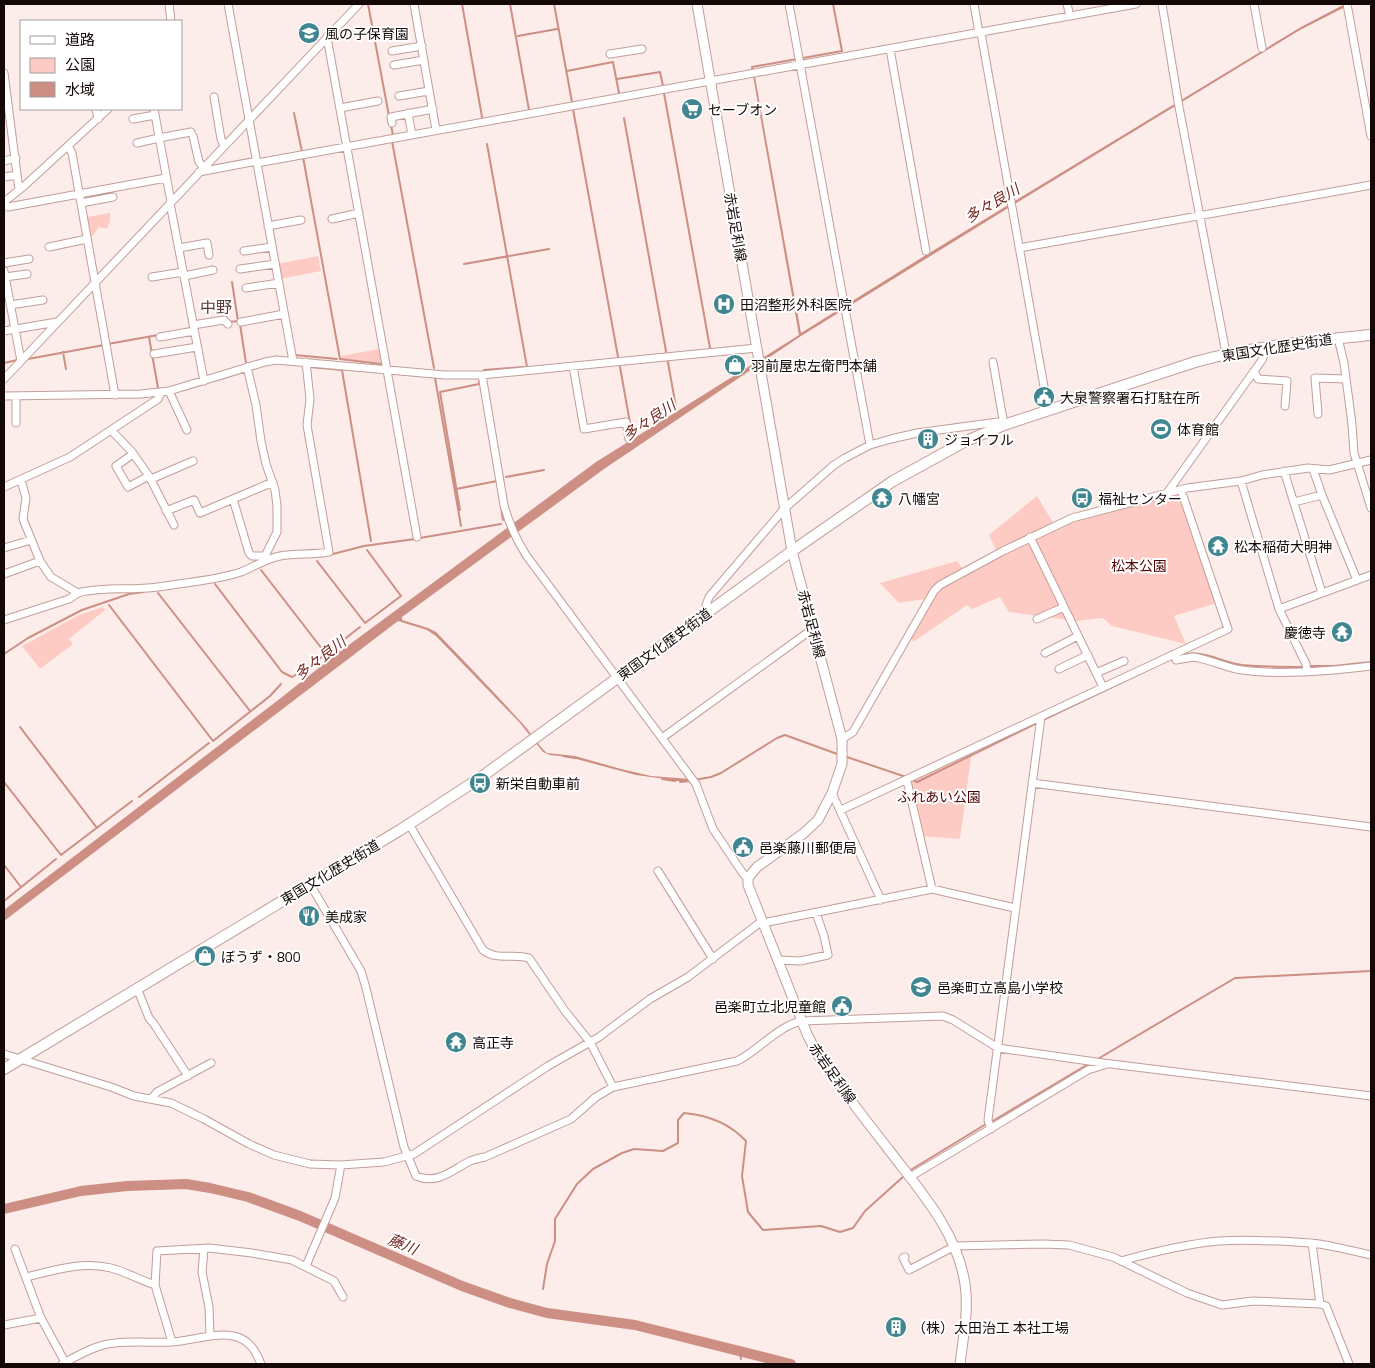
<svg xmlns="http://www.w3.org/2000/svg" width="1375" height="1368" viewBox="0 0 1375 1368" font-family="'Titillium Web','Noto Sans JP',sans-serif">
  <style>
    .green { fill: #fdcbc3 }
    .water { fill: #cd8e84 }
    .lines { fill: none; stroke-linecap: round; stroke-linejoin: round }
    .stream { stroke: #cd8e84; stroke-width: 2 }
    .river { stroke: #cd8e84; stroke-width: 10 }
    .minor-casing { stroke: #c09e98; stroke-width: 9 }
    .major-casing { stroke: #c09e98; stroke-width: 11 }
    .highway-casing { stroke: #c09e98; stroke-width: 12 }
    .minor { stroke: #fff; stroke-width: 7 }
    .major { stroke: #fff; stroke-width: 9 }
    .highway { stroke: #fff; stroke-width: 10 }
    .labels { text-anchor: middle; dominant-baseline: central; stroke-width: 4; stroke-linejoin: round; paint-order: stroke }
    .poi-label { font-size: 14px; fill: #140907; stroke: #fff; text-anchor: start }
    .street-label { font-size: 14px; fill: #140907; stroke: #fff }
    .park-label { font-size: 14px; fill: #520403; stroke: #fff }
    .water-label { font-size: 15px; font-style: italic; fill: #752820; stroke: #fff }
    .quarter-label { font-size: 16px; fill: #593c37; stroke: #fff }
  </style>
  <rect width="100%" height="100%" fill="#fcedea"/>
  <!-- green -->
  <path class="green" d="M110,213V221L107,229L99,227L91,238L87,217Z
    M318,256L321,271L280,279L277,264Z
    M379,349L381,363L342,359L341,356Z
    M1180,490L1217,603L1174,616L1186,644L1112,626L1103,618L1076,621L1009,612L1000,597L972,609L967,605L913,642L906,629L932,598L899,603L880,583L957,561L965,572L998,554L989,535L1037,496L1054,524L1072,518Z
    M103,607L105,610L69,639L73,644L40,669L22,646L79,615Z
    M972,750L960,839L920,836L907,781Z"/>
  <!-- water -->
  <path class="water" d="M1345,4H1351L1300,30L1013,205L801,336L604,469L402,617V620L428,628L436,632C465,662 494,692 522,723C529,730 541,749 547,753L575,756L621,769L651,776L690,779L691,781H674L673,780L636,775L569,757L550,755L543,752L520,723L436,636L427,630L398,621L4,921V910L277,701L334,656L596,462L799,335L752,70H753L755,77L801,333L926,255L1301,27Z"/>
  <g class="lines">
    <!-- stream -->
    <path class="stream" d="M368,4L389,116
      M462,4L482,117
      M510,4L529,110
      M554,4L572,102
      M518,36L557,29
      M567,71L613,62L619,93
      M753,71L752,67L842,51L833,4
      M617,79L660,72L663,86
      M664,93L710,348
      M573,109L618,357
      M294,113L302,152
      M624,118L676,407
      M391,125L393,135
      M392,141L434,368
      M487,144L527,367
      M303,157L340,359L381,364
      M464,264L549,249
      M232,282L238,321
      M229,322L238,321L240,324L246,363
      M149,337L158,388
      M108,344L158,335
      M63,352L66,369
      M295,355L337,359
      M28,359L104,345
      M4,363L17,360
      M310,367L342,370L371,541
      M620,367L632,434
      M484,370L524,367
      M435,378L461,526
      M506,477L544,470
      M456,489L497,481
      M501,507L503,520
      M459,510H460L440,392L479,384V381
      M420,538L501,524
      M329,555L364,546L415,539
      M317,561L365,623L401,596L367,550
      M261,570L326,654
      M215,584L282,672L292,677L309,667L360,627
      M158,593L250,711
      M109,605L213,741L270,696L281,684
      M4,654L28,638L82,610L129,594L144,592
      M1179,656C1201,648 1220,662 1242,665C1263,667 1283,667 1304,667
      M1309,666H1334L1371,662
      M1043,720L1156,666
      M20,727L97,828
      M4,737V753
      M563,756L575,758
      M844,756L906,777
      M662,779L675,781
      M694,780L711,777L721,773L777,738L785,735L840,755
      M913,780L917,782L1039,722
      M4,782L61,855L132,801
      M680,782L690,781
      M139,797L209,743
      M4,865L21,887
      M4,901L56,859
      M1096,1060L1235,978L1371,971
      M991,1122L1090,1063
      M909,1171L986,1124
      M543,1289L547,1264L555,1241V1219L577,1184L593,1169L622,1153L634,1149L663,1151L678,1143V1120L684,1113C707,1115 730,1124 746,1141L742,1176L748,1212L763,1230L821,1226L840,1232L853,1228L865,1211L904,1176
      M740,1352L741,1359"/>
    <!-- river -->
    <path class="river" d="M4,1209L81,1191L127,1186L186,1184L210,1188L248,1197L300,1216L462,1286L510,1303L547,1313L635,1325L791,1364"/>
    <!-- minor casing -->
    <g class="minor-casing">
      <path id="minor" d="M169,4L171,21
        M228,4L293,361
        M414,4L436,130
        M789,4L870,445
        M974,4L979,33
        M1067,4L1070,16
        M1162,4L1179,107L1226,353
        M1254,4L1262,48
        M1347,4L1371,136
        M981,33L1048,409
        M327,37L417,537
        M890,49L926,251
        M392,51L422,46
        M610,54L642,49
        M394,65L424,60
        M4,73L19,190
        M399,96L429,91
        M214,97L221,139L224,146
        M340,108L378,101
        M96,109L98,119
        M154,109L171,202
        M408,113L412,135
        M133,119L155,115
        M392,123L391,117L433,109
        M193,136L199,162L203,167
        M159,138L191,132
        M137,143L159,138
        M68,146L72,153L115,395
        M4,161L16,158
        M257,163L1136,4
        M199,172L257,161
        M4,177L17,175
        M4,202L23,187L108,109
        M81,203L113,197
        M170,203L204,381
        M8,207L166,178
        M332,219L359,213
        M268,226L301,220
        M49,247L87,239
        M179,248L207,243L209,255
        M1019,248L1371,185
        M244,251L272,247
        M4,263L29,259
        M240,269L275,264
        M4,271L21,361
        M184,276L213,270
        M5,277L27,274
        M152,277L183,272
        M246,288L279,283
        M10,305L43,300
        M241,322L284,314
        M193,325L224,320L228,324
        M4,331L57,322
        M160,337L194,331
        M1338,338L1344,363L1352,424L1354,453L1371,508
        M154,354L197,347
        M993,362L1004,425
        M573,366L584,429L626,422L629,439
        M247,367L256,405L261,441L266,464L275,490L277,506V532L265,556L267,559
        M1254,371L1258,379L1287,381L1285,406
        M482,375L504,505C509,524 516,539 526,555L690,776L696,784L713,829L744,875L748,878
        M4,379L359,4
        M169,391L187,430
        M4,396L141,394L169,391L265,362L276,360L445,375H482L757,348
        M16,396V423
        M1318,414L1315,378L1346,379
        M111,430L132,452L149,476L174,525
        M133,454L116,466L128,487L149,476
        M1313,469L1322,495
        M1284,471L1322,593
        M151,479L193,461
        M21,480L26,498L23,519L40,561L51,577L78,593C104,586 131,591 158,587C182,583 218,580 241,572C254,567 265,559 280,556C296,553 313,555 329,552L307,425L310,399L306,362
        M1241,481L1279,609L1306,664L1307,671
        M4,487L70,457L158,399L161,393
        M1167,493L1262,360L1267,346
        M233,499L273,482
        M1294,502L1322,495L1357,580
        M166,511L194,500L200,513L233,499L249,553L252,556H265
        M1030,537L1103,687
        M4,548L31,540
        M4,574L40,561
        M1279,609L1371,575
        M710,611L706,605L709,597L784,509L834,465L845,458L870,445L891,439L917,433L998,422L1004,425
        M1037,619L1064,607
        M4,620L69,599L78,593
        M1045,653L1078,636
        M1176,660L1193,657L1199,658C1211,661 1224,666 1236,669C1276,676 1331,671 1371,666
        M1059,669L1088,655
        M1096,673L1124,661
        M662,738L814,628
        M842,739L853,732L934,591L940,585L1003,551L1072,518L1187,488L1241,481L1262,475L1308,468L1329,470L1371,460
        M907,781L932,889
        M1032,783L1371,827
        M832,793L881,900
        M841,810L1228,629L1181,490
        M409,824L483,950C496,961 514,953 529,958L565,1011L590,1042L613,1087
        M658,871L713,959
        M310,884L361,971L366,988L404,1147L416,1176C438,1185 452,1170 470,1161C475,1159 480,1158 485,1157L571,1119L596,1097L613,1087L737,1061C758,1051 779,1025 802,1021L943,1016L953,1020L998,1048L1103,1063L1371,1096
        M763,923L932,889L1015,908
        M778,960L800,961L828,955L824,936L816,913
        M137,988L149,1018L154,1024L188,1076
        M4,1054L111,1087L134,1096L171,1103L204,1119L249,1144L274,1155L310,1164L341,1165L384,1162L414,1154L548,1066L599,1037L650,999L688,977L762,921
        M151,1099L157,1092L211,1063
        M991,1129L988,1120L1041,717
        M910,1177L1088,1070L1107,1064
        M1312,1243L1320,1304
        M15,1249L41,1318L66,1364
        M204,1249L202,1272L209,1307L210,1336
        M905,1257L903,1258L909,1270L955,1246L1043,1244L1069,1245L1113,1257L1187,1293L1222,1305L1253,1301L1320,1304L1326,1306L1349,1364
        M1121,1261C1153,1252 1186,1244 1219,1241C1250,1239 1280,1241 1311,1243C1331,1245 1352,1251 1371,1255
        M306,1266L335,1198L341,1165
        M27,1277C54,1270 83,1261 111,1268C126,1272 140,1280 155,1285
        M4,1325L41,1318
        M172,1342L155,1285L157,1251L209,1248L252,1253L292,1260L334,1281L343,1297
        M62,1364C77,1356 97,1344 115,1343C134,1341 153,1343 172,1342C191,1341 215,1332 233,1336C249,1339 256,1351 261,1364"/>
    </g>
    <!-- major casing -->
    <g class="major-casing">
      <path id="major" d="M697,4L792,551L842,739V764L832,793L818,820L804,833L757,867L748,878V885L807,1034L816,1052C838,1085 864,1118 889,1150C920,1191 957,1231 965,1284C969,1311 963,1338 960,1364"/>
    </g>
    <!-- highway casing -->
    <g class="highway-casing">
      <path id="highway" d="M4,1069L400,830L480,778L792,551L893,481L964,442L1004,425L1195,362C1253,346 1312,341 1371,335"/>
    </g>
    <!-- minor -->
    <use href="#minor" class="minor"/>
    <!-- major -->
    <use href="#major" class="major"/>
    <!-- highway -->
    <use href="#highway" class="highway"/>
  </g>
  <!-- icons -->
  <defs>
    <g id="school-disc" transform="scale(1.125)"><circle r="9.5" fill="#408691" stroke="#fff"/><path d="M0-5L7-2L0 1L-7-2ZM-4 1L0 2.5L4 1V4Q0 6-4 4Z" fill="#fff"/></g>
    <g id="supermarket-disc" transform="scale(1.125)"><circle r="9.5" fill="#408691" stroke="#fff"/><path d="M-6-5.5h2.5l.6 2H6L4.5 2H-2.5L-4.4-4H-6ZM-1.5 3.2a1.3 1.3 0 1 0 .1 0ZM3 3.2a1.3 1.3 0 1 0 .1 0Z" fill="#fff"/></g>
    <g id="hospital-disc" transform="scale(1.125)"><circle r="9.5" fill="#408691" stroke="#fff"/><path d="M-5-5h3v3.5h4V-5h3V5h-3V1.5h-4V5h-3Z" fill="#fff"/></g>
    <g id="shop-disc" transform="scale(1.125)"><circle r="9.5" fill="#408691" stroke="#fff"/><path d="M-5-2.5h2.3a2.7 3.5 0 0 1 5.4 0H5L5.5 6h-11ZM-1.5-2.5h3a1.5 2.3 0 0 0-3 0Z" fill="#fff"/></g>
    <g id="civic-disc" transform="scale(1.125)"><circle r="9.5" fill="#408691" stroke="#fff"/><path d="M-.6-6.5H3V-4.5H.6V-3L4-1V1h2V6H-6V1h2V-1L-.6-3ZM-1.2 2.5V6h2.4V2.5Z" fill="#fff"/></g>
    <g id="stadium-disc" transform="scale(1.125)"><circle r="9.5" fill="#408691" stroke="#fff"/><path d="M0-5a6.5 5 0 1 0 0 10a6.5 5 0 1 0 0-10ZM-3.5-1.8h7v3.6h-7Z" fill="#fff"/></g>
    <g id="building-disc" transform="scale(1.125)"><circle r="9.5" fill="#408691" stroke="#fff"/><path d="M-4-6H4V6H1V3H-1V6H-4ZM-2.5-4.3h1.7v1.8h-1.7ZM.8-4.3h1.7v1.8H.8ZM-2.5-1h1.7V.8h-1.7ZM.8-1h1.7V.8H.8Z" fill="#fff"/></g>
    <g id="temple-disc" transform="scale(1.125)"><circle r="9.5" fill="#408691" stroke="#fff"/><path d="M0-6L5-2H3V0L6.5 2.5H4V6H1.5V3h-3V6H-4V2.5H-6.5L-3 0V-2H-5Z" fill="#fff"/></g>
    <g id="bus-disc" transform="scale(1.125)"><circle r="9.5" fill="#408691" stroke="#fff"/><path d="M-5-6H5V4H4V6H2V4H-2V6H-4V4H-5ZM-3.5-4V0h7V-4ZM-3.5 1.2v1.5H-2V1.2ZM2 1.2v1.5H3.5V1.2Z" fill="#fff"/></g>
    <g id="restaurant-disc" transform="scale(1.125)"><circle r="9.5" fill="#408691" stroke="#fff"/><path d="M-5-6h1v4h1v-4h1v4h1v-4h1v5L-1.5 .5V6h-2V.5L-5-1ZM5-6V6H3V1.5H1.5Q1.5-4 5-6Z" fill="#fff"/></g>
  </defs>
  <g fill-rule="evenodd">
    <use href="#school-disc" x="309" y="33"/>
    <use href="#supermarket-disc" x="692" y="109"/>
    <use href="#hospital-disc" x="724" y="304"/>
    <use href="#shop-disc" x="735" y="365"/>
    <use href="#civic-disc" x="1044" y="397"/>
    <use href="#stadium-disc" x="1161" y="429"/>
    <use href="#building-disc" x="928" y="439"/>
    <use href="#temple-disc" x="882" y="498"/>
    <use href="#bus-disc" x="1082" y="498"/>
    <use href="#temple-disc" x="1218" y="546"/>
    <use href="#temple-disc" x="1342" y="632"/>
    <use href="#bus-disc" x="480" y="783"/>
    <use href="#civic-disc" x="743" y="847"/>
    <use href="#restaurant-disc" x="309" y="916"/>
    <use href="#shop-disc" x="205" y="956"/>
    <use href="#school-disc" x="921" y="987"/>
    <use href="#civic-disc" x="842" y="1006"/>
    <use href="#temple-disc" x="456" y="1042"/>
    <use href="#building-disc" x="896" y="1327"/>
  </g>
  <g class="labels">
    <!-- poi labels -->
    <g class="poi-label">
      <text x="325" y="33">風の子保育園</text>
      <text x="708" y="109">セーブオン</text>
      <text x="740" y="304">田沼整形外科医院</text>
      <text x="751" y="365">羽前屋忠左衛門本舗</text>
      <text x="1060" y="397">大泉警察署石打駐在所</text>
      <text x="1177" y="429">体育館</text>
      <text x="944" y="439">ジョイフル</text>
      <text x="898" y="498">八幡宮</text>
      <text x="1098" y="498">福祉センター</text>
      <text x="1234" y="546">松本稲荷大明神</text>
      <text x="1326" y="632" text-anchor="end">慶徳寺</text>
      <text x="496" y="783">新栄自動車前</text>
      <text x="759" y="847">邑楽藤川郵便局</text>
      <text x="325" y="916">美成家</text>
      <text x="221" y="956">ぼうず・800</text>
      <text x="937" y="987">邑楽町立高島小学校</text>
      <text x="826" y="1006" text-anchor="end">邑楽町立北児童館</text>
      <text x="472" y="1042">高正寺</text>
      <text x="912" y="1327">（株）太田治工 本社工場</text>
    </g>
    <!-- street labels -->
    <g class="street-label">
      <text transform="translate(736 227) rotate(80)">赤岩足利線</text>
      <text transform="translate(1277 347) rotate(-9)">東国文化歴史街道</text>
      <text transform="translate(812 624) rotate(75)">赤岩足利線</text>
      <text transform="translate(664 644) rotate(-36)">東国文化歴史街道</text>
      <text transform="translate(330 872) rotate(-31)">東国文化歴史街道</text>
      <text transform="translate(833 1073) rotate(55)">赤岩足利線</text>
    </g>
    <!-- park labels -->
    <g class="park-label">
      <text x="1139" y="565">松本公園</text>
      <text x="939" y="796">ふれあい公園</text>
    </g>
    <!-- water labels -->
    <g class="water-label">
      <text transform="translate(992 203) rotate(-31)">多々良川</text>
      <text transform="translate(649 420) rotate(-34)">多々良川</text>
      <text transform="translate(320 658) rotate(-38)">多々良川</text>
      <text transform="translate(403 1244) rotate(23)">藤川</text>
    </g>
    <!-- quarter labels -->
    <g class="quarter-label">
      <text x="216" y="307">中野</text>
    </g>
  </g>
  <!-- border -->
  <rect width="1375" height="1368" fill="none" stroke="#140907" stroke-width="10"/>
  <!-- legend -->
  <rect x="20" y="20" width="162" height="90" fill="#ffffff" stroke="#a19d9c"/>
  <rect x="30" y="36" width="25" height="8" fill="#ffffff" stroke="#a19d9c"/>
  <text x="65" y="45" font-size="15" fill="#140907">道路</text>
  <rect x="30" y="58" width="25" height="15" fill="#fdcbc3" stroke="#a19d9c"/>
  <text x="65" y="70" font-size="15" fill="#140907">公園</text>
  <rect x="30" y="82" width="25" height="15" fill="#cd8e84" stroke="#a19d9c"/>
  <text x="65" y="95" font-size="15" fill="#140907">水域</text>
</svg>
